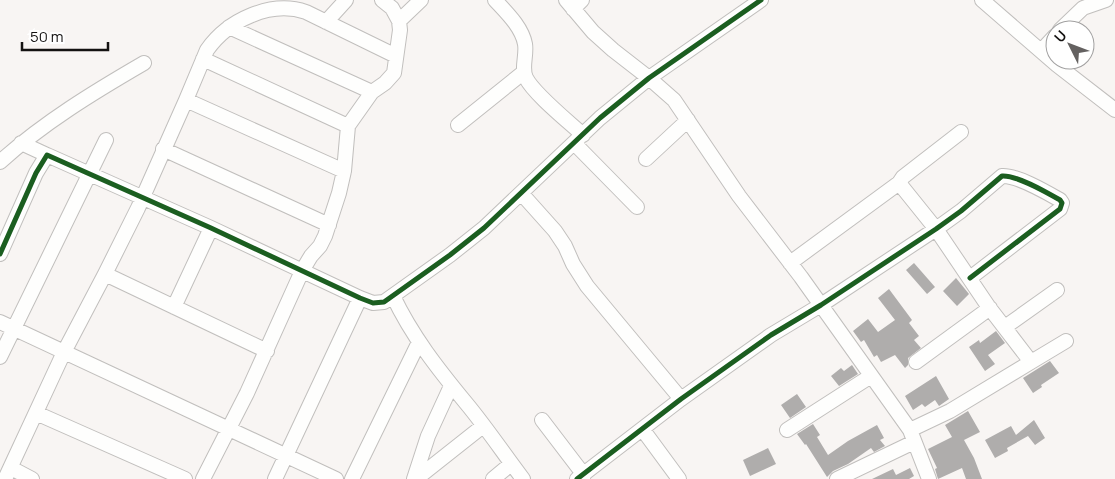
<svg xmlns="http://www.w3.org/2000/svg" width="1115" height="479" viewBox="0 0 1115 479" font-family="Manrope,sans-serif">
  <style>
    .building { fill: #afadac }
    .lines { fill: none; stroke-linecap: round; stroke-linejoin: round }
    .street-casing { stroke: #c1bfbd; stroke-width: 16 }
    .street { stroke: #fefefd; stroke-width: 14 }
    .cycleway-casing { stroke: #fff; stroke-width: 8 }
    .cycleway { stroke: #1b5e20; stroke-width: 5 }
  </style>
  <rect width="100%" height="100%" fill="#f8f5f3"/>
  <!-- building -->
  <path class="building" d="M914,263L935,287L927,294L906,270Z
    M956,278L969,294L957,306L943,291Z
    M889,289L912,320L909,323L919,336L914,340L921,348L908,358V365L905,368L895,355L881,362L877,355L874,357L864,340L861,342L853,331L868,319L878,332L895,320L878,298Z
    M996,331L1005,343L988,355L995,364L985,371L969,347L979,340L980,343Z
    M1050,361L1059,373L1041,385L1042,387L1033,393L1023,378Z
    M852,365L858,374L839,386L831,376L841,368L844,371Z
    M936,376L949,399L939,406L935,400L925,407L922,404L913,410L905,396Z
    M797,394L806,407L790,418L781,405Z
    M968,411L980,432L964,440L974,458L982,479H966L962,468L938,479L935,469L937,468L928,449L952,437L945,425Z
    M1034,420L1045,438L1035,445L1028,436L1007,448L1008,451L995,458L985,440L1011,426L1016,435Z
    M813,424L820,435L817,437L828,455L848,441L877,425L884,438L880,440L885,446L874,452L871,448L848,464L833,471L827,477L806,444L805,445L797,434Z
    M768,448L776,464L750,476L743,460Z
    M910,468L914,476L909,479H872L893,469L896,475Z"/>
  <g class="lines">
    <!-- street casing -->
    <g class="street-casing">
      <path id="street" d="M495,0C506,12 522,27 525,44C527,55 521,68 526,78C534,94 569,122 583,135
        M566,0L593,32L613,50L649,78L674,100L739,196L801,277L910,430L929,479
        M982,0L1057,65L1115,110
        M573,9L582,0
        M399,21L421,0
        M326,22L346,0
        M229,27L372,92
        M1060,30L1083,8L1106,0
        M1041,51L1055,36
        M203,59L348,126
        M186,100L344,171
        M458,125L524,72
        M21,143L47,155
        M574,143L637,207
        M163,149L329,225
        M646,159L688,120
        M0,162C43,123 94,92 144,63
        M899,183L936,229L988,306L1031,362L950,411L910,430
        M521,193L555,231L565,246L573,264L587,286L681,399
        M0,254L36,173L47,155L211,228L360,298L373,303L384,302L450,255L484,228L600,118L649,78L761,0
        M790,263L899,183L903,177L961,132
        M105,274L267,351
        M393,296C412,336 438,369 466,403C486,427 504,454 523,479
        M174,307L211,228
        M0,322L336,479
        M1005,327L1057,290
        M0,357L106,140
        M916,362L990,308
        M1031,362L1066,341
        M36,413L185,479
        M542,420L584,475
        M643,430L679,479
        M787,430L871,376
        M11,468L32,479
        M5,479L64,352L105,274L138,208L186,100L207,50C228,20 271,0 306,12L396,56
        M203,479L247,393L302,271L311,256L320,246L325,236L339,193L344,171L348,126L372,92L385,83L394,73L400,30L399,21L392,8L382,0
        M275,479L360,298
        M352,479L419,342
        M414,479L428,436L451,386
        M416,479L483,426
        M493,479L511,464
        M577,479L681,399L771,335L821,305L936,229L961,211L1002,176C1017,175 1046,192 1060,200L1062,203L1060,209L970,278
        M837,479L914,442"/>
    </g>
    <!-- street -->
    <use href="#street" class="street"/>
    <!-- cycleway casing -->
    <g class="cycleway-casing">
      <path id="cycleway" d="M0,254L36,173L47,155L211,228L360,298L373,303L384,302L450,255L484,228L600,118L649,78L761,0
        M577,479L681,399L771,335L821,305L936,229L961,211L1002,176C1017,175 1046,192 1060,200L1062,203L1060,209L970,278"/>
    </g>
    <!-- cycleway -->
    <use href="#cycleway" class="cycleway"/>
  </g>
  <!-- north arrow -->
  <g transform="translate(1070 45) rotate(312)"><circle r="24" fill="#ffffff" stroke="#a1a0a0"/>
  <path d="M0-4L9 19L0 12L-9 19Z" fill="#646160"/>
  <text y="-8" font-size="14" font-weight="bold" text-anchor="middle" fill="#141211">U</text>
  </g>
  <!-- scale -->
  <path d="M22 42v8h86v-8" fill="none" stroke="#141211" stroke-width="2.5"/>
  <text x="30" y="42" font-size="15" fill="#141211" stroke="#ffffff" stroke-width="4" paint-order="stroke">50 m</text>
</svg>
